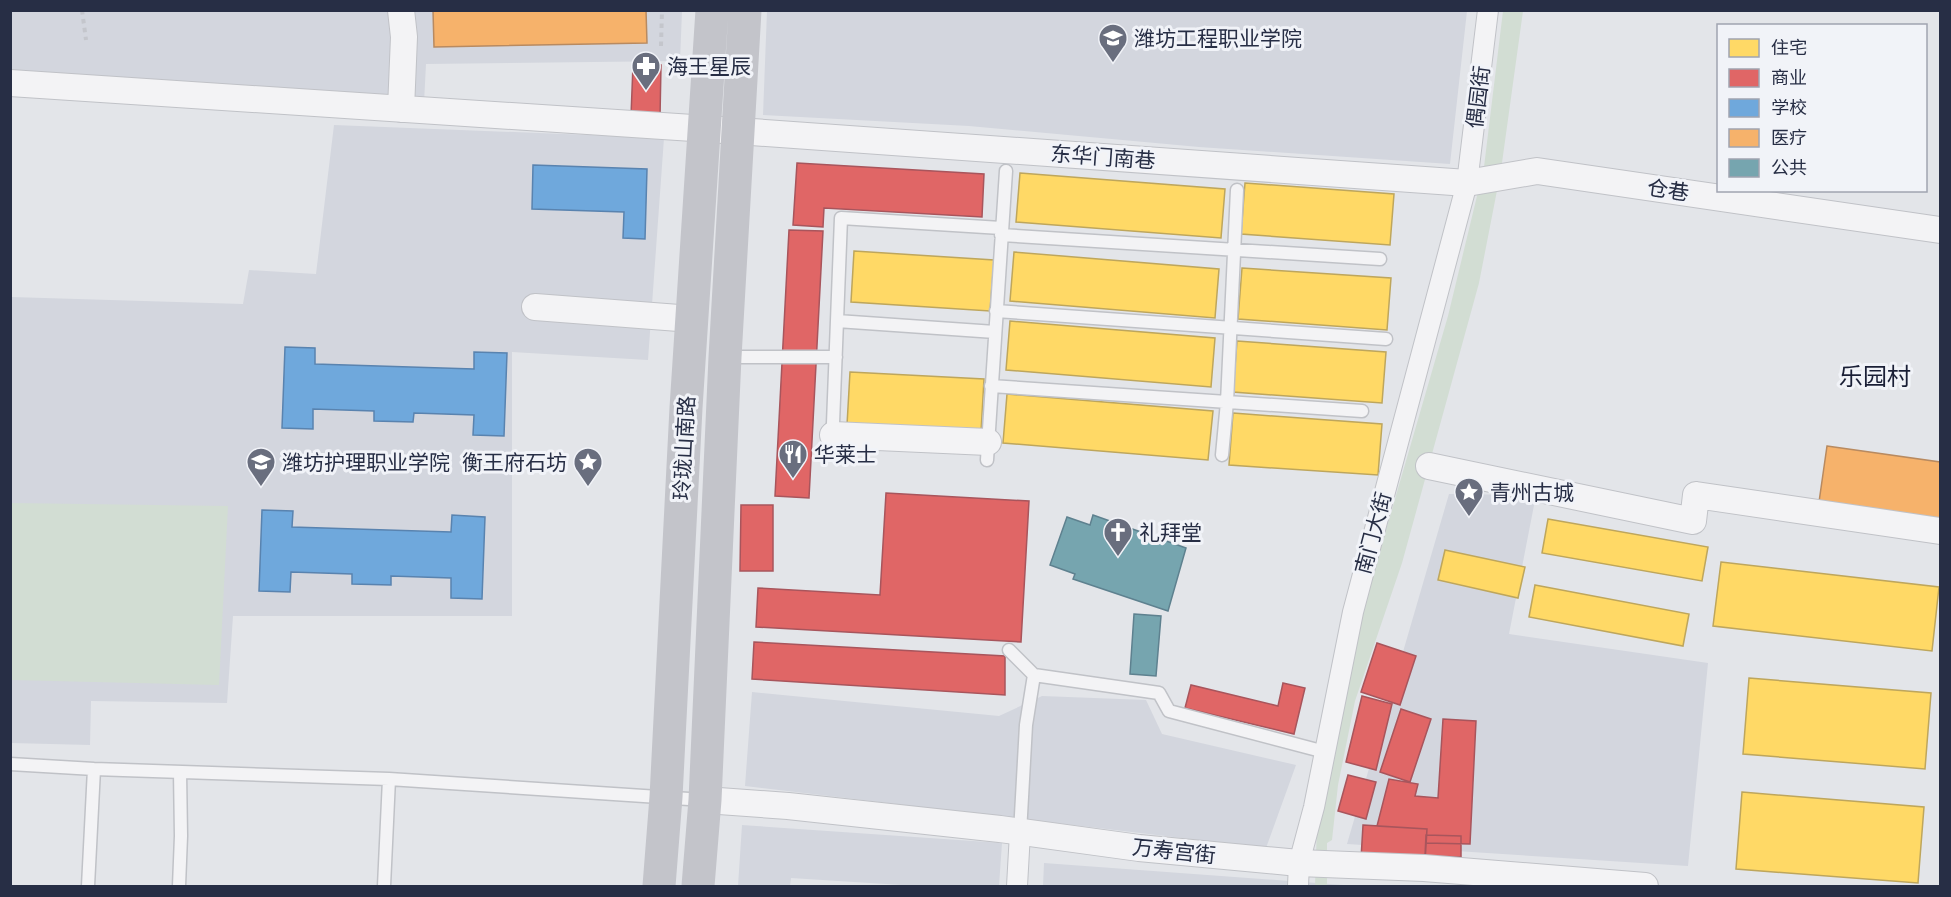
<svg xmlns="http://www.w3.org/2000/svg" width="1951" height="897" viewBox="0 0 1951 897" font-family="Poppins,'Noto Sans SC',sans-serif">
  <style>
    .built { fill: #d3d6de }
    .green { fill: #d2ddd3 }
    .homes { fill: #ffd966; stroke: #bea65c; stroke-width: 1.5 }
    .shops { fill: #e06666; stroke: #a8555c; stroke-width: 1.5 }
    .schools { fill: #6fa8dc; stroke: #5983af; stroke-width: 1.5 }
    .health { fill: #f6b26b; stroke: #b88a60; stroke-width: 1.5 }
    .public { fill: #76a5af; stroke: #5e818f; stroke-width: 1.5 }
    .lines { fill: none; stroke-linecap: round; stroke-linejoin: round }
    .service-casing { stroke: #c0c2c7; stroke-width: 15 }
    .pedestrian-casing { stroke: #c0c2c7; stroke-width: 22 }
    .minor-casing { stroke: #c0c2c7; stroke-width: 28 }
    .path { stroke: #c4c6cc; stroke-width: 4; stroke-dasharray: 4.5 4.5; stroke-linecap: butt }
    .service { stroke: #f3f3f5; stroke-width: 12 }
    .pedestrian { stroke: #f3f3f5; stroke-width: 20 }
    .minor { stroke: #f3f3f5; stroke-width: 26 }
    .secondary { stroke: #c3c4ca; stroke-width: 33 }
    .labels { text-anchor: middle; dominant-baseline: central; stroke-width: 6; stroke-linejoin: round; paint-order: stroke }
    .poi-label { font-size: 21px; fill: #272e45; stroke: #f1f3f8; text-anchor: start }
    .street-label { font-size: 21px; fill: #272e45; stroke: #f1f3f8 }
    .quarter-label { font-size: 24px; fill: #1a1f36; stroke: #f1f3f8 }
  </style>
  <rect width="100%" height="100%" fill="#e3e5e9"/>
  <!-- built -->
  <path class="built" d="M10,11H682L680,61L426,64L424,103L11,73Z
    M767,11V10L1467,11L1450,164L1199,147L969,126L763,115Z
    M334,125L664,138L648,360L512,352V616H233L227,703L91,701L90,745L11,743V297L243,304L249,270L316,274Z
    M1449,494L1536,495L1509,634L1708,663L1688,866L1347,844Z
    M752,692L999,716L1042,696L1146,700L1162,734L1296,765L1266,848L745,786Z
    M742,825L1002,843L999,886H917L791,878L790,886H738Z
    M1044,863L1357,886H1043Z"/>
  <!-- green -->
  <path class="green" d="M1503,11H1523L1501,170L1479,283L1402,563L1355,701L1338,785L1332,840L1327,843V886H1315L1317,826L1328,789L1366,599L1448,316L1484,167Z
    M11,503L228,506L219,685L11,680Z"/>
  <!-- homes -->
  <path class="homes" d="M1020,173L1225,189L1221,238L1016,222Z
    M1245,183L1394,194L1390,245L1241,234Z
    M854,251L994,260L990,311L851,302Z
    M1014,252L1219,269L1215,318L1010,301Z
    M1242,268L1391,278L1387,330L1238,319Z
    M1010,321L1215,338L1211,387L1006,370Z
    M1237,341L1386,352L1382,403L1233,392Z
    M850,372L984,379L981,432L847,425Z
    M1007,394L1213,411L1208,460L1003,443Z
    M1233,413L1382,424L1378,475L1229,465Z
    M1548,519L1708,547L1702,581L1542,553Z
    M1445,550L1525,567L1518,598L1438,580Z
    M1721,562L1939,587L1932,651L1713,626Z
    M1535,585L1689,614L1683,646L1529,617Z
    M1749,678L1931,693L1925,769L1743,754Z
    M1742,792L1924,807L1918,883L1736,869Z"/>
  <!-- shops -->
  <path class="shops" d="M633,65H661L660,117L631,116Z
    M797,163L984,174L982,217L824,208L823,227L793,225Z
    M789,230L823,231L809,498L775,496Z
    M886,493L1029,501L1021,642L756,627L758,588L880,595Z
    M741,505H773V571H740Z
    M754,642L1005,656V695L752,679Z
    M1377,643L1416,656L1400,705L1361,692Z
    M1283,683L1305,688L1294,734L1185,708L1191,685L1278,706Z
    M1362,696L1392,704L1376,770L1346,762Z
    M1401,709L1431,719L1410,782L1380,772Z
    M1443,719L1476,721L1470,844L1426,843L1427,829L1377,826L1389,779L1418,784L1415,796L1438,798Z
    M1348,775L1376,782L1366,819L1338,811Z
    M1363,825L1427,829L1425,862L1361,859Z
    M1426,835L1461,836V857L1425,856Z"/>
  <!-- schools -->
  <path class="schools" d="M533,165L647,169L645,239L623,238L624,212L532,209Z
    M285,347L315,348V364L474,369V352L507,353L504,436L473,435L474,415L414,413L413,422L374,421V411L313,409V429L282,428Z
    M262,510L293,511L292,527L451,532L452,515L485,517L482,599L451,598V578L391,576V585L352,584V574L291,572L290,592L259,591Z"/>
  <!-- health -->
  <path class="health" d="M433,10H646L647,43L434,47Z
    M1827,446L1940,462V519L1819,502Z"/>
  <!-- public -->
  <path class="public" d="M1093,515L1186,548L1168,611L1073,579L1075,574L1050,565L1067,517L1090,525Z
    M1134,614L1161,616L1156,676L1130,674Z"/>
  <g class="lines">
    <!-- service casing -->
    <g class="service-casing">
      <path id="service" d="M1001,235L1380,259
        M996,311L1386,339
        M837,321L995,332
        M726,357H836
        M991,386L1362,411
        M832,449L841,218L1001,228
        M1222,455L1227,402L1237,190
        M987,460L1006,171
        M1009,650L1034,675L1159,693L1169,711L1325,752
        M10,764L94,769L389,779L704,800
        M1020,833L1026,725L1034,675
        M88,886L94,769
        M179,886L181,836L180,772
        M384,886L389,779"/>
    </g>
    <!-- pedestrian casing -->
    <g class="pedestrian-casing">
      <path id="pedestrian" d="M1017,886L1020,833
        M1298,886L1299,863L1314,807L1353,612L1467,183L1488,10"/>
    </g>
    <!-- minor casing -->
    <g class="minor-casing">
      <path id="minor" d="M401,10L404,37L401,109
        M10,83L738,131L1467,183L1537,171L1940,230
        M535,307L692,319
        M833,435L988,442
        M1429,466L1693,521L1696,495L1940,531
        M705,800L788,806L1000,829L1139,848L1299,863L1424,868L1645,886"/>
    </g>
    <!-- path -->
    <path class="path" d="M82,10L86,40
      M661,46L662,10"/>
    <!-- service -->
    <use href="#service" class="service"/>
    <!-- pedestrian -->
    <use href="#pedestrian" class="pedestrian"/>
    <!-- minor -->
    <use href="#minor" class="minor"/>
    <!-- secondary -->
    <path class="secondary" d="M659,886L666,797L686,408L712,10
      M698,886L705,800L725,357L745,10"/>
  </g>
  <!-- icons -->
  <defs>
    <g id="university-pin" transform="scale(1.5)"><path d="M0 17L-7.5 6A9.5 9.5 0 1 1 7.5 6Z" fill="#696e7e" stroke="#f1f3f8"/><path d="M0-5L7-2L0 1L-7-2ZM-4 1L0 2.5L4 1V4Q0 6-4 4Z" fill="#fff"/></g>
    <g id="pharmacy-pin" transform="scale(1.5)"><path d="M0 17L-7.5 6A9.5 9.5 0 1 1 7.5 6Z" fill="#696e7e" stroke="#f1f3f8"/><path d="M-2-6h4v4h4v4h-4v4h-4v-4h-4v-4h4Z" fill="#fff"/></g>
    <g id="restaurant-pin" transform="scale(1.5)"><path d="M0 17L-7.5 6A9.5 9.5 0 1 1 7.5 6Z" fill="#696e7e" stroke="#f1f3f8"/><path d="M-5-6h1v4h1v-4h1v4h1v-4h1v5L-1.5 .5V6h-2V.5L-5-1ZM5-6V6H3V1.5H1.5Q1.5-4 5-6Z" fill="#fff"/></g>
    <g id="sight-pin" transform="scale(1.5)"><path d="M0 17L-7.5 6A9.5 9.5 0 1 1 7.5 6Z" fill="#696e7e" stroke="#f1f3f8"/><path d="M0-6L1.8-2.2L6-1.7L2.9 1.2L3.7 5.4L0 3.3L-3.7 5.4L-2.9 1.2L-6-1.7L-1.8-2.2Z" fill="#fff"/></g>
    <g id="church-pin" transform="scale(1.5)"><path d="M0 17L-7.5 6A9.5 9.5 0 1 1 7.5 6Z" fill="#696e7e" stroke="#f1f3f8"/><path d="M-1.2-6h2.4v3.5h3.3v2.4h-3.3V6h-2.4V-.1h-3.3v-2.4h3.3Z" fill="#fff"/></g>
  </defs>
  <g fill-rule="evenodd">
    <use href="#university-pin" x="1113" y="38"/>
    <use href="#pharmacy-pin" x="646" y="66"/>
    <use href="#restaurant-pin" x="793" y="454"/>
    <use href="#university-pin" x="261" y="462"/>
    <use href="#sight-pin" x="588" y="462"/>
    <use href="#sight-pin" x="1469" y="492"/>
    <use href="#church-pin" x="1118" y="532"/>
  </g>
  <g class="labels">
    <!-- poi labels -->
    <g class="poi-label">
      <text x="1134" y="38">潍坊工程职业学院</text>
      <text x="667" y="66">海王星辰</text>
      <text x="814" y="454">华莱士</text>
      <text x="282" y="462">潍坊护理职业学院</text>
      <text x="567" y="462" text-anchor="end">衡王府石坊</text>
      <text x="1490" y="492">青州古城</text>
      <text x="1139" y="532">礼拜堂</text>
    </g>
    <!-- street labels -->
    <g class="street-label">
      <text transform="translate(1478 97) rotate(-83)">偶园街</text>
      <text transform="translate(1103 157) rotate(4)">东华门南巷</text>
      <text transform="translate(1668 190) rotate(8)">仓巷</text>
      <text transform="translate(684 448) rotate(-87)">玲珑山南路</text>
      <text transform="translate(1373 533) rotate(-75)">南门大街</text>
      <text transform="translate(1174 851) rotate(6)">万寿宫街</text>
    </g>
    <!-- quarter labels -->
    <g class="quarter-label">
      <text x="1875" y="376">乐园村</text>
    </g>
  </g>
  <!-- border -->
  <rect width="1951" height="897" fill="none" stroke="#272e45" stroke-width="24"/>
  <!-- legend -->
  <rect x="1717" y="24" width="210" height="168" fill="#f1f3f8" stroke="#a0a4b0" stroke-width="1.5"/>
  <rect x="1729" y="39" width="30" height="18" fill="#ffd966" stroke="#a0a4b0" stroke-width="1.5"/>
  <text x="1771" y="54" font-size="18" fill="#272e45">住宅</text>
  <rect x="1729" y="69" width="30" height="18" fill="#e06666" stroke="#a0a4b0" stroke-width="1.5"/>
  <text x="1771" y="84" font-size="18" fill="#272e45">商业</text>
  <rect x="1729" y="99" width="30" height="18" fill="#6fa8dc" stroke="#a0a4b0" stroke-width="1.5"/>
  <text x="1771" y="114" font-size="18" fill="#272e45">学校</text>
  <rect x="1729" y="129" width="30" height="18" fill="#f6b26b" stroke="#a0a4b0" stroke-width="1.5"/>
  <text x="1771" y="144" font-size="18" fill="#272e45">医疗</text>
  <rect x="1729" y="159" width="30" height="18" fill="#76a5af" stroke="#a0a4b0" stroke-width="1.5"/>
  <text x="1771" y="174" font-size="18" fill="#272e45">公共</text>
</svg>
